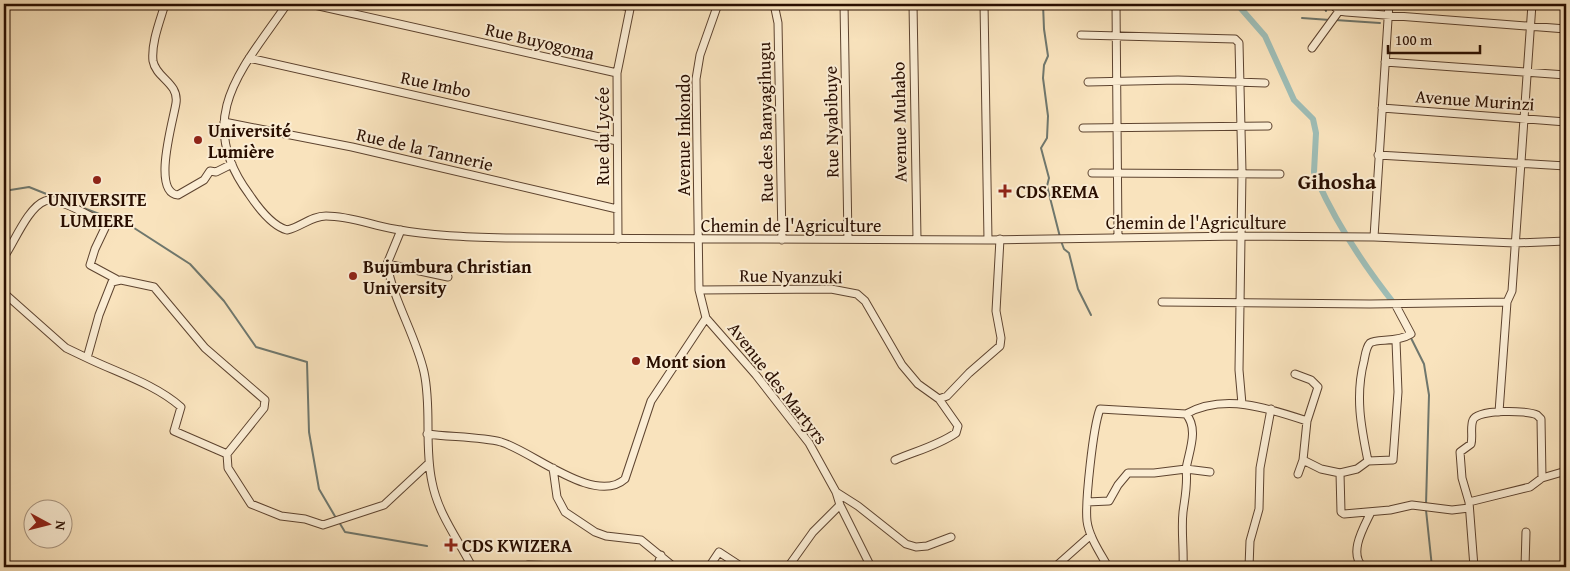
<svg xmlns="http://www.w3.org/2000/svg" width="1570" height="571" viewBox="0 0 1570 571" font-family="'Gentium Book Plus',serif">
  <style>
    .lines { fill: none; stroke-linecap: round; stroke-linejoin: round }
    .stream { stroke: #6f776d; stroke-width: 2 }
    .canal { stroke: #9ebdb6; stroke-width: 6 }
    .minor-casing { stroke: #5d432f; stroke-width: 9 }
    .minor { stroke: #fbedd4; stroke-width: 7 }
    .poi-dot { fill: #8f2418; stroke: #fbedd4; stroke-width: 2 }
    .labels { text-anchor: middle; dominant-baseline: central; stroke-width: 4; stroke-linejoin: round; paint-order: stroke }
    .street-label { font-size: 18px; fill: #290e00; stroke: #fbedd4 }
    .poi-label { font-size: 18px; font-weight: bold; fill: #290e00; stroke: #fbedd4; text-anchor: start }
    .district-label { font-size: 22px; font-weight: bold; fill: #290e00; stroke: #fbedd4 }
  </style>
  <rect width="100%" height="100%" fill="#f9e3bd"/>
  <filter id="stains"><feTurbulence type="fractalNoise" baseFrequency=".004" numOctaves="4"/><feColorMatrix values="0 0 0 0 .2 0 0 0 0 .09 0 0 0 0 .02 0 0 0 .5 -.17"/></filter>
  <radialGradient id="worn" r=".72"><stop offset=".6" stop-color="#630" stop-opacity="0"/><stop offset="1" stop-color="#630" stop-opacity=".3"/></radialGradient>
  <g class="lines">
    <!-- stream -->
    <path class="stream" d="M1043,4L1044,29L1048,56L1044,65L1043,78L1048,116L1047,138L1041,148L1049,178L1047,186L1060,237
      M1323,4L1326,11
      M1302,18L1330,20
      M1335,20L1380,23
      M4,25L8,8L7,4
      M4,191L29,187L59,199
      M73,204L131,226L190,264L224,301L256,347L307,362L309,432L319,489L336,518
      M1061,241L1064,249L1069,253L1078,289L1091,315
      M1410,336L1424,364L1429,395L1426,505
      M1426,510L1432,567
      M339,522L345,532L427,546"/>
    <!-- canal -->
    <path class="canal" d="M1237,4L1265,36L1294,100L1313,119L1316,133L1314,172L1317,180C1337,225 1365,267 1396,306"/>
    <!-- minor casing -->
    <g class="minor-casing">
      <path id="minor" d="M153,4H167
        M165,4C160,21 151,43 153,61C156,78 179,83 176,103C174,118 151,193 178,195L204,180L210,171L216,172L232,164
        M287,4C244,67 192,117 249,194C257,206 272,226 287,230C301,227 311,216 326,216C350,216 371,225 394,229C431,236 468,237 506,238L988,240L1241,236L1374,237L1515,243L1566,241
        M310,4L617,73
        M616,4L630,7
        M718,4L700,55L696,79L699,290L706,318L756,375L809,443L836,492L840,505L871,567
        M774,4L778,23L782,240
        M844,4L848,239
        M913,4L917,239
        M984,4L988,240
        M1116,4L1118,237
        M1332,4L1339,11L1346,12L1566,29
        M1081,35L1235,39L1239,43L1242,172L1239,370L1242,404
        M1312,48L1339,11
        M249,58L617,141
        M1385,62L1566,75
        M1088,82L1178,80L1265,83
        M1382,108L1566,122
        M224,122L352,147L617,209
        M1083,128L1268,126
        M1378,155L1566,166
        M1092,173L1280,174
        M401,230L387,264C393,300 416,336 424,372C432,409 424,445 432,482C438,514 458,539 472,567
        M1374,237L1389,4
        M618,239L617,73L631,4
        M4,257C14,243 28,207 45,201C56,196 92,217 103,223L105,228L95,249L90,265L116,279
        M387,264L448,277
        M699,290L831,289L857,294L865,301L902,365L918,384L939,399L958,426L956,433C937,446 916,451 895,460
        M4,293L66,348L87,358L99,315L112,282L121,280L154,287L205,348L265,400L264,408L227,454L228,468L251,504L281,516L305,519L323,525L384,505L429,463
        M1162,302L1370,304L1507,302L1512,291L1532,4
        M87,358C118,373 155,384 181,407L174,431L227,454
        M1295,374L1311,380L1318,387L1307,421L1303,460
        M939,399L947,396L969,373L1000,346L1001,338L996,311L1000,239
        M1499,412L1507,302
        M1186,414C1224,393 1268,408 1307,421
        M427,434C449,437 482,437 501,442C532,451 595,506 625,479L651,401L706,318
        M1368,461C1361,427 1355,396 1364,361C1365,356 1366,347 1370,343C1377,338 1397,343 1411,334L1395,304
        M553,468L557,497L565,512L595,532L606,536L641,540L674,567
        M1340,473L1341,512L1344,514L1390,510L1412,505L1452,510L1469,508
        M1298,474L1303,460L1321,469L1340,473L1357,469L1368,461L1393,460L1398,392L1396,341
        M836,492L858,506L906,544L916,547L927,546L951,537
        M1087,502L1109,501L1118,485L1128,473H1154L1186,469C1188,484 1185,497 1183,512C1181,530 1184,549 1183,567
        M1469,502L1530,487L1542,478L1566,471
        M528,565L595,567
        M425,566V567
        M657,567L661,555
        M709,567L719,552L742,567
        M788,567L813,532L840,505
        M1055,567L1091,535
        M1108,567C1101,554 1089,537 1087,521C1085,503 1093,427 1100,409L1186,414C1199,429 1189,451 1186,469L1210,472
        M1249,567L1250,541L1259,509L1260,468L1271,409
        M1363,567C1348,553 1364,527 1371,512
        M1474,567L1469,502L1462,478L1460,452L1471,444C1473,437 1470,427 1473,420C1477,409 1528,410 1537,415L1541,419L1542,478
        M1525,567L1526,532"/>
    </g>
    <!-- minor -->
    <use href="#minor" class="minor"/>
  </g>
  <!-- markers -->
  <g class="poi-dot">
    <circle cx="198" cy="140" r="5"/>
    <circle cx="97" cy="180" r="5"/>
    <path d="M1002.5 183.5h5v5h5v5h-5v5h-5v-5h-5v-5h5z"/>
    <circle cx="353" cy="276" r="5"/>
    <circle cx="636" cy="361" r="5"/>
    <path d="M448.5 537.5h5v5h5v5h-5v5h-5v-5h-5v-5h5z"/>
  </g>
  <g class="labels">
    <!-- street labels -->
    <g class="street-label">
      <text transform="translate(540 41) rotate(13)">Rue Buyogoma</text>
      <text transform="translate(436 84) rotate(12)">Rue Imbo</text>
      <text transform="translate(1475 100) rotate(4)">Avenue Murinzi</text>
      <text transform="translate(765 122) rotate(-91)">Rue des Banyagihugu</text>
      <text transform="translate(831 122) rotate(-91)">Rue Nyabibuye</text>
      <text transform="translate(899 122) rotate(-91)">Avenue Muhabo</text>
      <text transform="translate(683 135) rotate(-90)">Avenue Inkondo</text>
      <text transform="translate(602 136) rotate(-90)">Rue du Lycée</text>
      <text transform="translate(425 149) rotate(13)">Rue de la Tannerie</text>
      <text x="1196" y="222">Chemin de l'Agriculture</text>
      <text x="791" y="225">Chemin de l'Agriculture</text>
      <text transform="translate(791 276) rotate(1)">Rue Nyanzuki</text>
      <text transform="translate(778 383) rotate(52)">Avenue des Martyrs</text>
    </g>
    <!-- poi labels -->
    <g class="poi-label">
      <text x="208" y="130">Université<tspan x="208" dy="21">Lumière</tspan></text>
      <text x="1016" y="191">CDS REMA</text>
      <text x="97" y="199" text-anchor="middle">UNIVERSITE<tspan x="97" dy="21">LUMIERE</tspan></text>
      <text x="363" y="266">Bujumbura Christian<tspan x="363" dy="21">University</tspan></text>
      <text x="646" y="361">Mont sion</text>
      <text x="462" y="545">CDS KWIZERA</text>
    </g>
    <!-- district labels -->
    <g class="district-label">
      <text x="1337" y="181">Gihosha</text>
    </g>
  </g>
  <!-- margin -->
  <rect width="1570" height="571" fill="none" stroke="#f9e3bd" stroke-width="20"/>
  <rect x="5" y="5" width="1560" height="561" fill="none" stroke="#290e00" stroke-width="2.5"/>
  <rect x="10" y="10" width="1550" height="551" fill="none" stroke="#290e00"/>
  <!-- north arrow -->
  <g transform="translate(48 524) rotate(97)"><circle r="24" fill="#fbedd4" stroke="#a7947f"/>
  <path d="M0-4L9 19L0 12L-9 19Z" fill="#8f2418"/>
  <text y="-8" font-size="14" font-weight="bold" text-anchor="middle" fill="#290e00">N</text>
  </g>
  <!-- scale -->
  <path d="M1388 45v8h92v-8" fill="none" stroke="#290e00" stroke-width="2.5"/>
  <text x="1395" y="45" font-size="15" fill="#290e00" stroke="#fbedd4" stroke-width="4" paint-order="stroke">100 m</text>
  <rect width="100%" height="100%" filter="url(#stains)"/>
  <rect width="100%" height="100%" fill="url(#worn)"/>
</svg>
